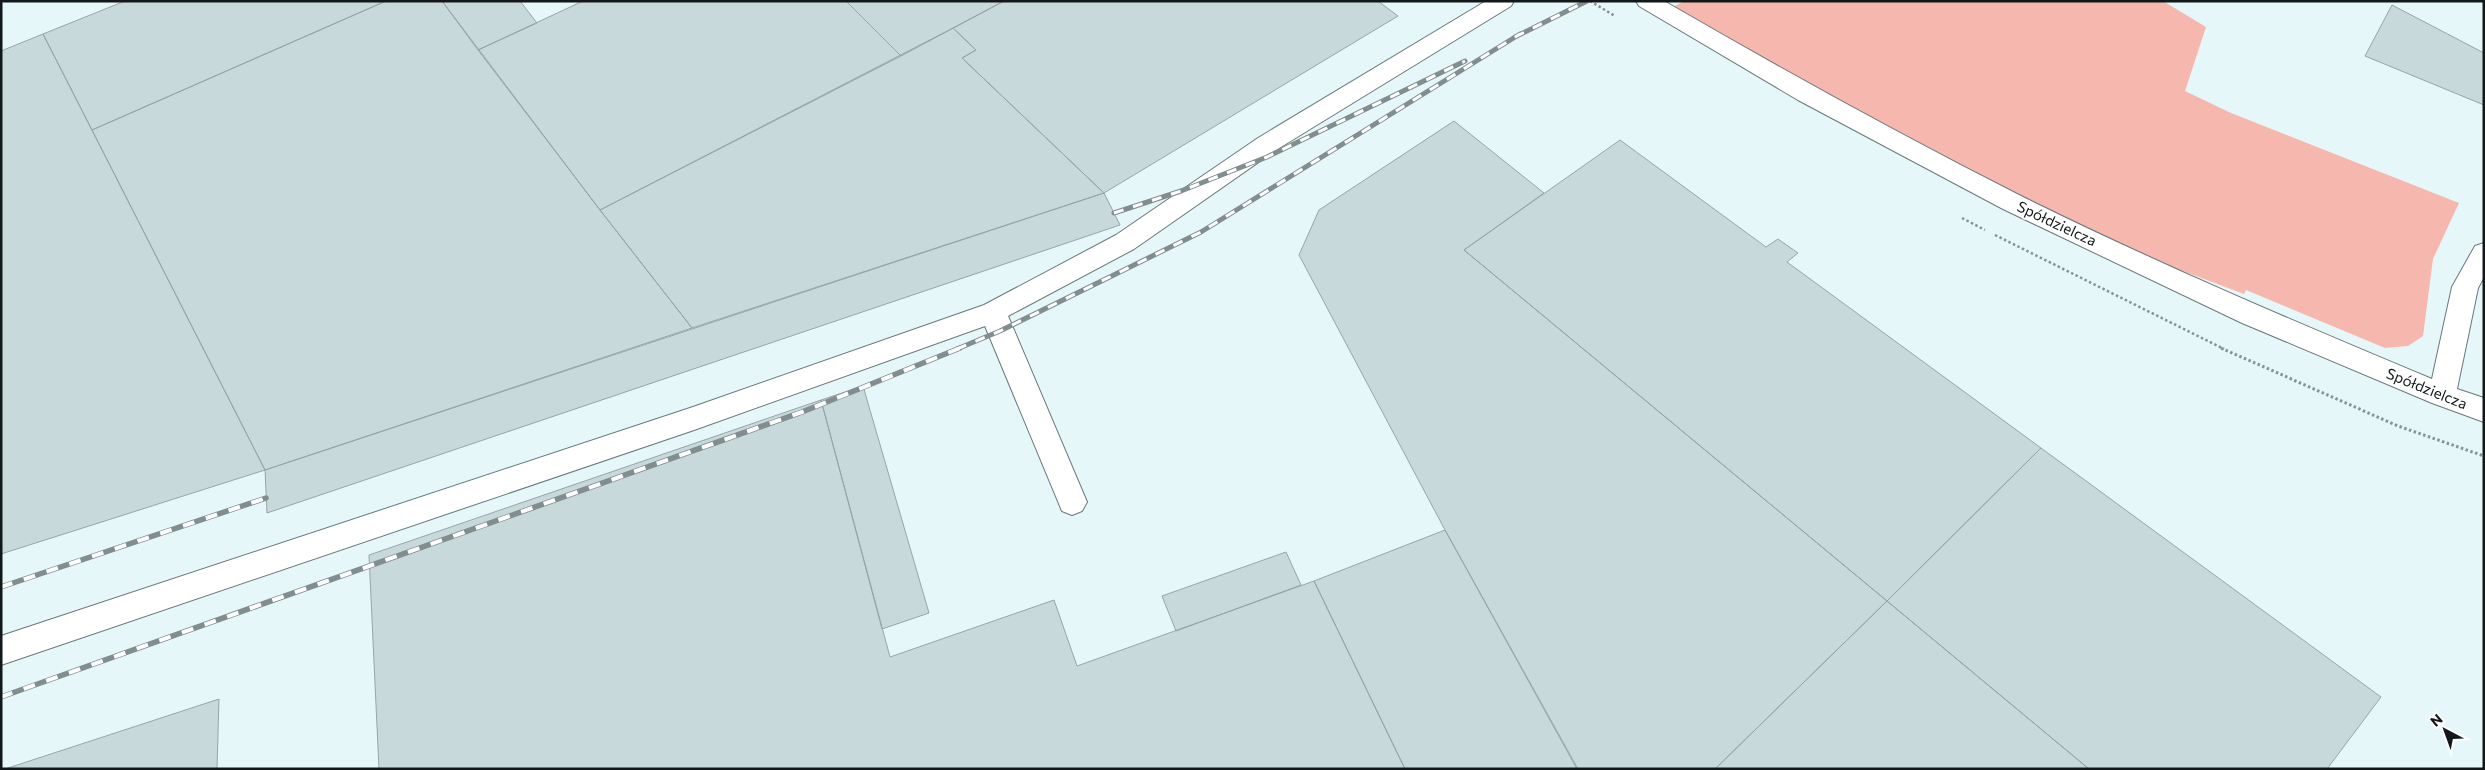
<svg xmlns="http://www.w3.org/2000/svg" width="2485" height="770" viewBox="0 0 2485 770" font-family="Commissioner,sans-serif">
  <style>
    .green { fill: #f6b8ae }
    .building { fill: #c8d9db; stroke: #96a6a8 }
    .lines { fill: none; stroke-linecap: round; stroke-linejoin: round }
    .minor-casing { stroke: #69787a; stroke-width: 2 }
    .path-far1 { stroke: #879395; stroke-width: 2.5; stroke-dasharray: 2.5 2.5; stroke-linecap: butt }
    .path { stroke: #879395; stroke-width: 3; stroke-dasharray: 2.5 2.5; stroke-linecap: butt }
    .minor { fill: #fff; fill-rule: evenodd }
    .rail-far1-casing { stroke: #818d8e; stroke-width: 5 }
    .rail-casing { stroke: #818d8e; stroke-width: 5.5 }
    .rail-far1 { stroke: #fff; stroke-width: 3; stroke-dasharray: 10; stroke-linecap: butt }
    .rail { stroke: #fff; stroke-width: 4; stroke-dasharray: 12; stroke-linecap: butt }
    .labels { text-anchor: middle; dominant-baseline: central; stroke-width: 4; stroke-linejoin: round; paint-order: stroke }
    .street-label { font-size: 15px; fill: #121819; stroke: #fff }
  </style>
  <rect width="100%" height="100%" fill="#e6f7f9"/>
  <!-- green -->
  <path class="green" d="M1685,1H2163L2206,27L2185,91L2231,113L2459,203L2433,259L2423,336L2408,346L2385,348L2246,290L2244,294L2055,223L1664,11Z"/>
  <!-- building -->
  <path class="building" d="M125,1H386L92,130L43,34Z
    M386,1H442L600,210L692,328L265,470L92,130Z
    M442,1H520L537,23L478,50Z
    M583,1H846L901,56L600,210L478,50Z
    M846,1H1004L901,56Z
    M1004,1H1378L1398,16L1104,193L962,58L976,50L953,28Z
    M2392,5L2484,53V105L2365,56Z
    M953,28L976,50L962,58L1104,193L692,328L600,210Z
    M43,34L265,470L1,554V51Z
    M1454,121L1544,193L1464,250L1887,601L1715,769H1578L1445,530L1299,255L1319,210Z
    M1620,140L1766,247L1778,239L1798,253L1787,262L2041,448L1887,601L1464,250Z
    M1104,193L1120,225L267,513L265,470Z
    M863,386L929,613L882,629L821,400Z
    M821,400L890,657L1054,600L1077,666L1314,581L1405,769H379L369,555Z
    M2041,448L2381,697L2327,769H2089L1887,601Z
    M1445,530L1577,769H1405L1314,581Z
    M1286,552L1301,585L1176,631L1162,596Z
    M1887,601L2089,769H1715Z
    M219,699L217,769H5Z"/>
  <g class="lines">
    <!-- minor casing -->
    <g class="minor-casing">
      <path id="minor" d="M1486,1H1514L1511,6L1276,150L1134,249L1008,316L1087,502L1082,511L1072,515L1062,511L985,326L694,430L1,665V636L693,407L984,305L1116,235L1258,138Z
        M1636,1H1664C1781,69 1899,134 2019,195C2154,262 2293,321 2432,379L2452,287L2475,246L2484,243V277L2478,288L2457,389L2484,398V422L2432,403L2242,323L2003,209L1798,100L1639,6Z"/>
    </g>
    <!-- path-far1 -->
    <path class="path-far1" d="M1590,1L1615,16
      M1962,218L1985,230
      M1995,235L2224,349"/>
    <!-- path -->
    <path class="path" d="M2221,348L2398,426L2484,456"/>
    <!-- minor -->
    <use href="#minor" class="minor"/>
    <!-- rail-far1 casing -->
    <g class="rail-far1-casing">
      <path id="rail-far1" d="M1515,37L1587,1
        M1114,213L1181,191L1267,157L1465,61
        M957,349L1000,331L1201,232L1520,34"/>
    </g>
    <!-- rail casing -->
    <g class="rail-casing">
      <path id="rail" d="M1,587L266,498
        M1,697L802,412L960,348"/>
    </g>
    <!-- rail-far1 -->
    <use href="#rail-far1" class="rail-far1"/>
    <!-- rail -->
    <use href="#rail" class="rail"/>
  </g>
  <g class="labels">
    <!-- street labels -->
    <g class="street-label">
      <text transform="translate(2057 223) rotate(25)">Spółdzielcza</text>
      <text transform="translate(2427 388) rotate(22)">Spółdzielcza</text>
    </g>
  </g>
  <!-- border -->
  <rect width="2485" height="770" fill="none" stroke="#121819" stroke-width="5"/>
  <!-- north arrow -->
  <g transform="translate(2445 730) rotate(319)" stroke="#ffffff" stroke-width="4" paint-order="stroke">
  <path d="M0-4L9 19L0 12L-9 19Z" fill="#121819"/>
  <text y="-8" font-size="14" font-weight="bold" text-anchor="middle" fill="#121819">N</text>
  </g>
</svg>
